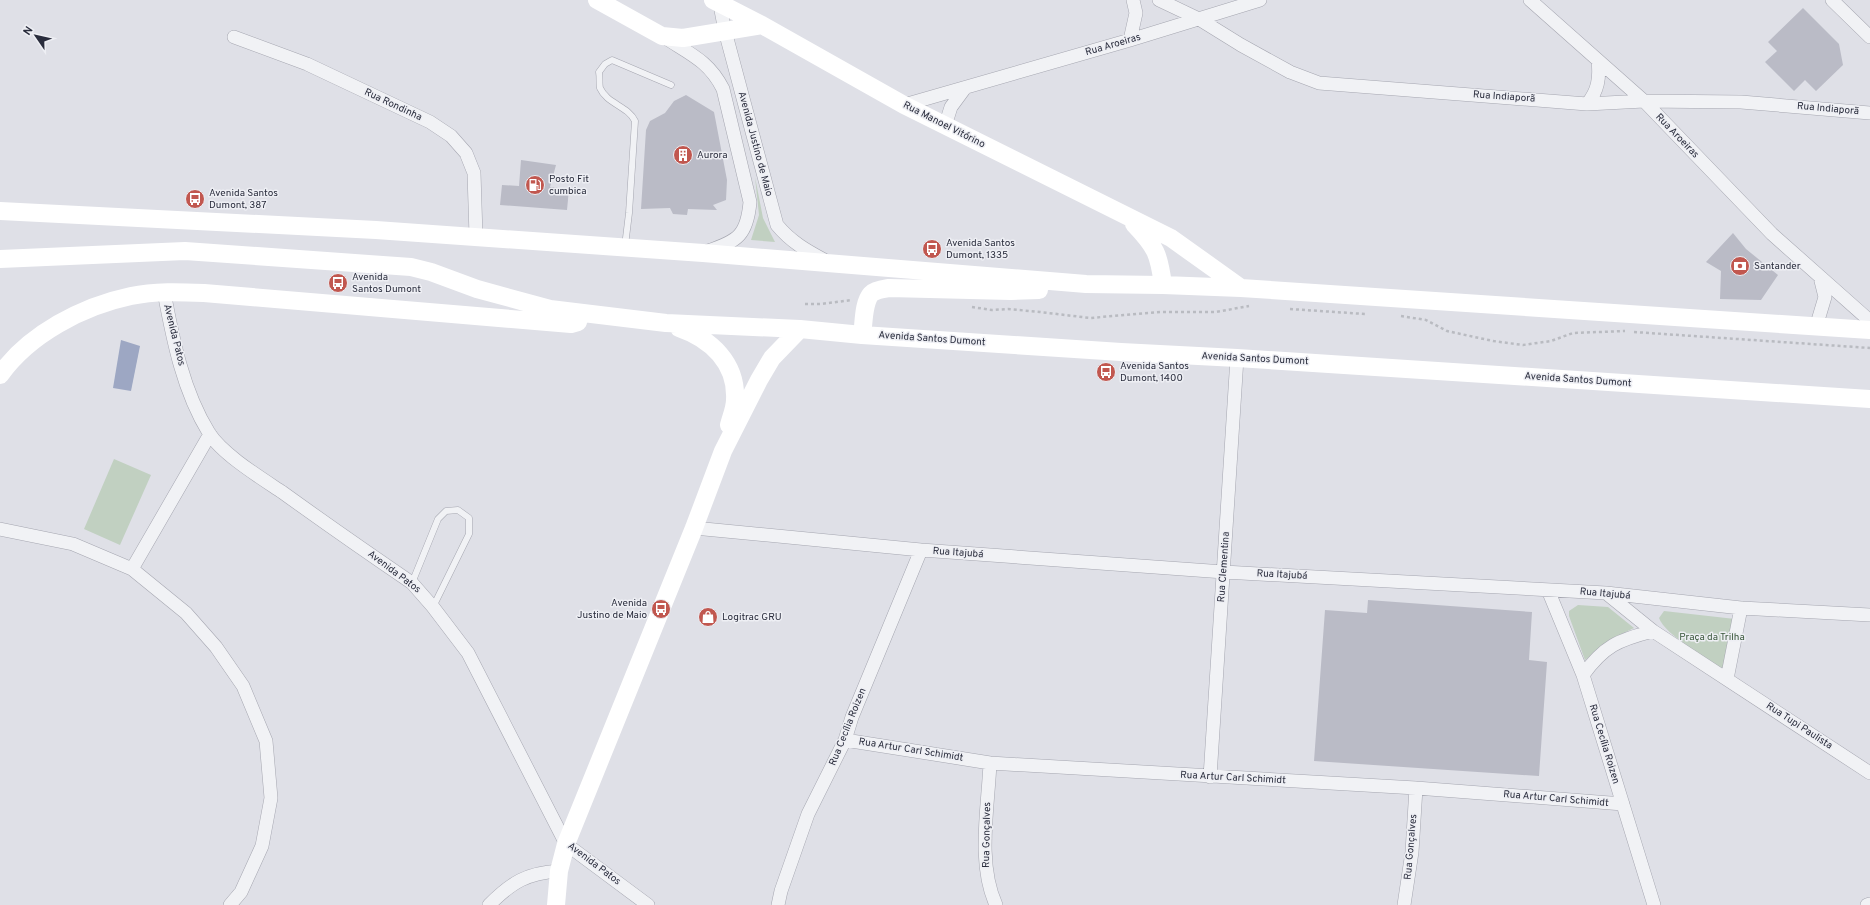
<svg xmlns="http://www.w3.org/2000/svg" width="1870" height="905" viewBox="0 0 1870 905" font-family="Overpass,sans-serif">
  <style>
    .green { fill: #c1d0c1 }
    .water { fill: #9da7c3 }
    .building { fill: #babbc6 }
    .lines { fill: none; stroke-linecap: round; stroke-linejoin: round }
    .lane-casing { stroke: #a5a6b0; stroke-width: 7 }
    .street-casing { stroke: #a5a6b0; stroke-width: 14 }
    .path { stroke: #b9bbc1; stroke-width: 2.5; stroke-dasharray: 3 3; stroke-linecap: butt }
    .lane { stroke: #f1f2f5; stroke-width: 6 }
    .street { stroke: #f1f2f5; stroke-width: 13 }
    .secondary { stroke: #fff; stroke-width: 18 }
    .labels { text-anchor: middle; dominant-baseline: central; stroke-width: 3; stroke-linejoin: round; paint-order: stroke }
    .street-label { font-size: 10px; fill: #292c3c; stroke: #eeeff4 }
    .poi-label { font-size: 10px; fill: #292c3c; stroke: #eeeff4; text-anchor: start }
    .park-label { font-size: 10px; fill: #385639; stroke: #eeeff4 }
  </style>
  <rect width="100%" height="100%" fill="#dfe0e7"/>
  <!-- green -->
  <path class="green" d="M755,177L763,218L775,242L751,240L759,215Z
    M114,459L151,475L120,545L84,529Z
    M1578,605L1608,607L1634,628L1611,639L1585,660L1569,616V611Z
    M1664,611L1735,619L1726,671C1709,660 1665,635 1659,618Z"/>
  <!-- water -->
  <path class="water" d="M121,340L140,346L131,391L113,388Z"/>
  <!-- building -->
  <path class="building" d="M1803,8L1839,44L1843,65L1816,91L1805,80L1794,91L1765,62L1777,51L1768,42Z
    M686,95L714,112L727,180L726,200L713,205L717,210L688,209L687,215L673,214L670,208L641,209L646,130L650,121L665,113L674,101Z
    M521,160L556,165L550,187L569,189L567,210L500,205L502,185L519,186Z
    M1733,233L1746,249L1778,275L1761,300L1720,299L1721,271L1706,262Z
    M1368,600L1532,612L1529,660L1547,662L1539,776L1314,761L1325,610L1367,613Z"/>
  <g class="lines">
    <!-- lane casing -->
    <g class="lane-casing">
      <path id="lane" d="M625,246L629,213L635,121C628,106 607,104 600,88C599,84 600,77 599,72L605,64L612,60L671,85
        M412,583L438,519L446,511L458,510L469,518V534L433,607"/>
    </g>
    <!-- street casing -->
    <g class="street-casing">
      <path id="street" d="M719,0L725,31L777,225C791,242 807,251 826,261
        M1159,0L1199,19L1241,45L1290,72L1319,83L1587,104L1644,101L1741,102L1870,113
        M1530,0L1644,101L1772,234L1870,321
        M1832,0L1870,37
        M234,37L307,64L430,122L451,136L466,153L474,173L476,236
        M664,37C690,54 709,61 723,89L750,202C747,235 738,241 708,251
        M1130,40L1136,13L1133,0
        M1587,104C1598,91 1600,78 1598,61
        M904,105L1130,40L1260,0
        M945,126L951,107L965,88
        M164,292C173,340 183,391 209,433C222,454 261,478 282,492C325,523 368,553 412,583L433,607L468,653L566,844L648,905
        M1816,327L1825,297L1820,277
        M694,528L921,550L1224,572L1606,593L1741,608L1870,615
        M0,529L73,544L132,569L186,613L216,647L243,686L266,741L271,798L262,846L241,892L230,905
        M132,569L210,434
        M1548,590L1583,675L1654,905
        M1606,593L1653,631L1870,773
        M1583,675C1604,646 1618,640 1653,631
        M1727,679L1741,608
        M845,740L990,763L1416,788L1623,804
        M990,763C988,809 977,863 996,905
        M1210,777L1237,358
        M489,905C512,882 527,873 559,871
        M778,905L781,891L808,814L845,740L852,717L921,550
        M1404,905L1412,852L1416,788
        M1867,905L1870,904"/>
    </g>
    <!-- path -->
    <path class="path" d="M805,304H821L852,300
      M972,307L992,310L1008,309L1040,312L1090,318L1160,312H1216L1249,306
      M1290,309L1365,314
      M1401,316L1426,320L1447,331L1493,341L1523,345L1551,341L1573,333L1625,331
      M1634,332L1870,348"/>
    <!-- lane -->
    <use href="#lane" class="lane"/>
    <!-- street -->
    <use href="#street" class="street"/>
    <!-- secondary -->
    <path class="secondary" d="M597,0L662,36L683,38L762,25
      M713,0L762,25L904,105L1171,238L1241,288
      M0,211L376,230L703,253L1086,284L1163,285L1241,288L1870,330
      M1134,224C1156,247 1159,254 1163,285
      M0,259L185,251L411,267L431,272L477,289L550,309L666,323L800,329L862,335L1121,352L1237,358L1870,399
      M679,328C711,339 737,363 735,400C735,408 731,417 729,425
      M862,335C864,324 863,303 871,294C875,290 883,289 889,288L1011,291L1039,290
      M0,375C29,334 83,306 131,296C155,291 180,292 204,293L571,324L578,322
      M556,905L559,871L566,844L694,528L723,451L759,380L772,358L800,329"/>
  </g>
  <!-- icons -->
  <defs>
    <g id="building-disc" transform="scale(1)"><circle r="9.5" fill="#c1574f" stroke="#eeeff4"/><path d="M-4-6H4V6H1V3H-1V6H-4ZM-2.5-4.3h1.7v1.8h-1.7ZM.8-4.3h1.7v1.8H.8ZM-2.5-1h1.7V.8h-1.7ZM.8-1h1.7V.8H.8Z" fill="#fff"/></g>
    <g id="fuel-disc" transform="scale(1)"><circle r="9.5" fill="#c1574f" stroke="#eeeff4"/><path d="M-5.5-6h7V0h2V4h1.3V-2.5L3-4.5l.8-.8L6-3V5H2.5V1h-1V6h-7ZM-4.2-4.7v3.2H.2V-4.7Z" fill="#fff"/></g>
    <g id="bus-disc" transform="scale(1)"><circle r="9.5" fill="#c1574f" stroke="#eeeff4"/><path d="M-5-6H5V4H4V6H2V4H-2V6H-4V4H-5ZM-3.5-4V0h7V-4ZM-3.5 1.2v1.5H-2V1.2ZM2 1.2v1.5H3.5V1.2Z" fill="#fff"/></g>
    <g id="bank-disc" transform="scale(1)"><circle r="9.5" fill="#c1574f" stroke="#eeeff4"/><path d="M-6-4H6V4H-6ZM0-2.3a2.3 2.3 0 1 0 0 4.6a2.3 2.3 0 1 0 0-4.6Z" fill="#fff"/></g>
    <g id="shop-disc" transform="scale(1)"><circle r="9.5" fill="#c1574f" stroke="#eeeff4"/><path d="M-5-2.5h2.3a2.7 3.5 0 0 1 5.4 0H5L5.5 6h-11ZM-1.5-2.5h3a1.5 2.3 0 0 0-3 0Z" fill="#fff"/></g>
  </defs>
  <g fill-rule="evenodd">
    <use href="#building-disc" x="683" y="155"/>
    <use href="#fuel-disc" x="535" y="185"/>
    <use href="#bus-disc" x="195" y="199"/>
    <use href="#bus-disc" x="932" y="249"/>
    <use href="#bank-disc" x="1740" y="266"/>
    <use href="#bus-disc" x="338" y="283"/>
    <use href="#bus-disc" x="1106" y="372"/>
    <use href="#bus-disc" x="661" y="609"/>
    <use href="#shop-disc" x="708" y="617"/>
  </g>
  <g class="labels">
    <!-- street labels -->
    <g class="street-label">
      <text transform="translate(1113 45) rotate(-16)">Rua Aroeiras</text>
      <text transform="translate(1504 97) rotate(4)">Rua Indiaporã</text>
      <text transform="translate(393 105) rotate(25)">Rua Rondinha</text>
      <text transform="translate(1828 109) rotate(5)">Rua Indiaporã</text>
      <text transform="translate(944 125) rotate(27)">Rua Manoel Vitórino</text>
      <text transform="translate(1677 136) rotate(46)">Rua Aroeiras</text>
      <text transform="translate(755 144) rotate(75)">Avenida Justino de Maio</text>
      <text transform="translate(174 335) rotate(76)">Avenida Patos</text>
      <text transform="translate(932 339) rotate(4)">Avenida Santos Dumont</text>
      <text transform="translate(1255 359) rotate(3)">Avenida Santos Dumont</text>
      <text transform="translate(1578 380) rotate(4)">Avenida Santos Dumont</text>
      <text transform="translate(958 553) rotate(4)">Rua Itajubá</text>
      <text transform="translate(1224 567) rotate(-86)">Rua Clementina</text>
      <text transform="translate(394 572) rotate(37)">Avenida Patos</text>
      <text transform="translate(1282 575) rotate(3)">Rua Itajubá</text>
      <text transform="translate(1605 594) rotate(5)">Rua Itajubá</text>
      <text transform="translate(1799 726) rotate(33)">Rua Tupi Paulista</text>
      <text transform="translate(848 727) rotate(-68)">Rua Cecília Roizen</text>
      <text transform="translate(1604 744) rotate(73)">Rua Cecília Roizen</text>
      <text transform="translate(911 750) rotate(9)">Rua Artur Carl Schimidt</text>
      <text transform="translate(1233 778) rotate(3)">Rua Artur Carl Schimidt</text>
      <text transform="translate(1556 799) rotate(5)">Rua Artur Carl Schimidt</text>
      <text transform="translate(987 835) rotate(-89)">Rua Gonçalves</text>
      <text transform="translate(1411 847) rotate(-85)">Rua Gonçalves</text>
      <text transform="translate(594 864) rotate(37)">Avenida Patos</text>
    </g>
    <!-- poi labels -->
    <g class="poi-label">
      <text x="697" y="155">Aurora</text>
      <text x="549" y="179">Posto Fit<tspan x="549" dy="12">cumbica</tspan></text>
      <text x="209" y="193">Avenida Santos<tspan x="209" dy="12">Dumont, 387</tspan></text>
      <text x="946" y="243">Avenida Santos<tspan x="946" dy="12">Dumont, 1335</tspan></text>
      <text x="1754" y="266">Santander</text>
      <text x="352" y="277">Avenida<tspan x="352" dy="12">Santos Dumont</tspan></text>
      <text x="1120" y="366">Avenida Santos<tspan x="1120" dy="12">Dumont, 1400</tspan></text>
      <text x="647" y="603" text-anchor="end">Avenida<tspan x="647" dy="12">Justino de Maio</tspan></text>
      <text x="722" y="617">Logitrac GRU</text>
    </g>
    <!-- park labels -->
    <g class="park-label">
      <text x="1712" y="637">Praça da Trilha</text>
    </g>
  </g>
  <!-- north arrow -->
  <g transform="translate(36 36) rotate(304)" stroke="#eeeff4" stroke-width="3" paint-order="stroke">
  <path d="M0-3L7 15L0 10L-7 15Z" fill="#292c3c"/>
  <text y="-6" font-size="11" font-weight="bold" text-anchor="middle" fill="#292c3c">N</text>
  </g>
</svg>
